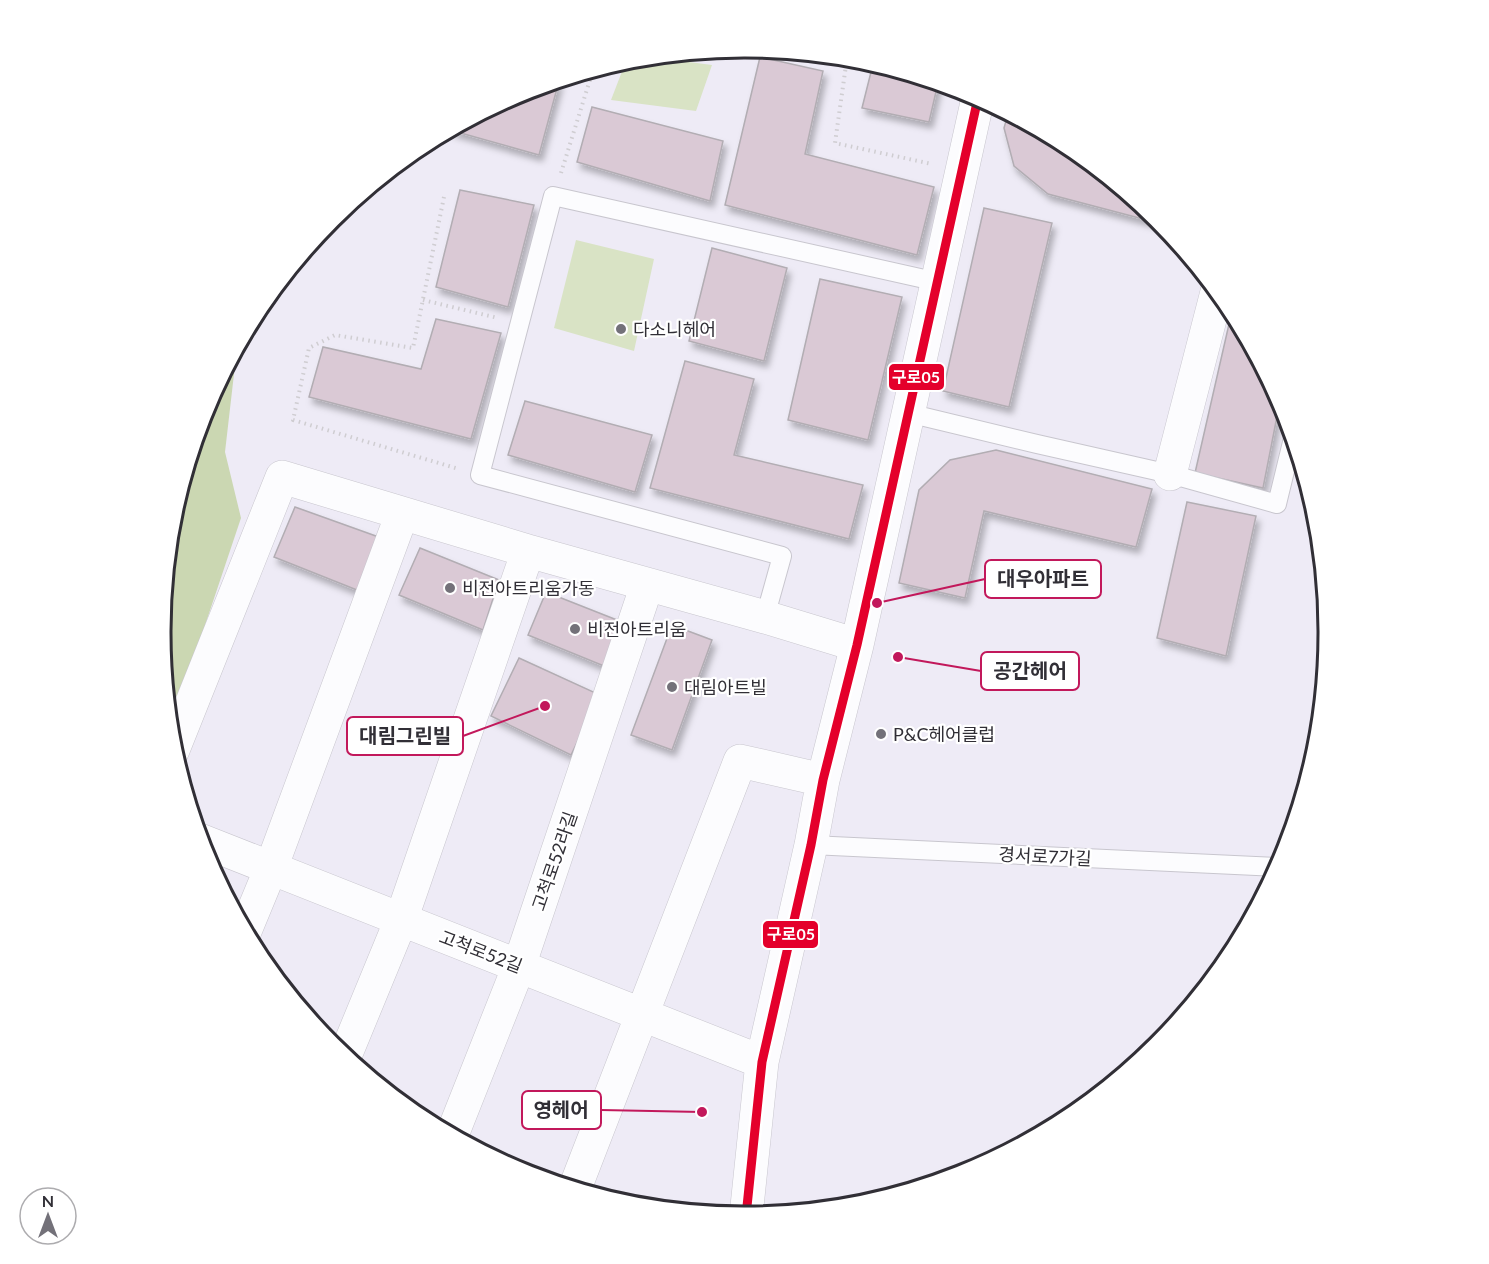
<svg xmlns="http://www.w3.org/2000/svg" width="1489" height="1264" viewBox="0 0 1489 1264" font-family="Lato,'Noto Sans KR',sans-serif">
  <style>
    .green { fill: #d9e3c5 }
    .forest { fill: #cbd7b2 }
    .building { fill: #dac9d5; stroke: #b2adb3; stroke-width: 1.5; filter: url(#shadow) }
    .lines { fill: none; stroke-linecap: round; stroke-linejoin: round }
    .lane-casing { stroke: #c8c6ce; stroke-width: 20 }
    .street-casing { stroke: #c8c6ce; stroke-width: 34 }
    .path { stroke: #cfcdd1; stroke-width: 4; stroke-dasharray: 1.5 4.5; stroke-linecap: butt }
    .lane { stroke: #fcfcfe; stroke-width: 18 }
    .street { stroke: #fcfcfe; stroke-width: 33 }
    .bus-1-casing { stroke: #fff; stroke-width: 14 }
    .bus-1 { stroke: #e4002b; stroke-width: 9 }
    .poi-dot { fill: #737179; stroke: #fff; stroke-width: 2 }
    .labels { text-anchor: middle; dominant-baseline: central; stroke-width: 4.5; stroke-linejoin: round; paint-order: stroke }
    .poi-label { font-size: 18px; fill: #312f36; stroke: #fff; text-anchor: start }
    .street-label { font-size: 18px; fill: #312f36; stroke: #fff }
    .rim { fill: none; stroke: #312f36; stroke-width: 3 }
    .leader { fill: none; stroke: #c2185b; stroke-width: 2 }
    .callout-dot { fill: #c2185b; stroke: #fff; stroke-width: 2 }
    .callout { fill: #fff; stroke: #c2185b; stroke-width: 2 }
    .callout-label { font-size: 20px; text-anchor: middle; font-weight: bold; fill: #312f36 }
    .line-badge { stroke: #fff; stroke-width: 2 }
    .badge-label { font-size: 16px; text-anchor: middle; font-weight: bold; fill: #fff }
  </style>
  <defs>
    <filter id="shadow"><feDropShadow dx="3.5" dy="6" stdDeviation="3" flood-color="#0004"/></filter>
  </defs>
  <rect width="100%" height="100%" fill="#eeebf6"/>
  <!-- green -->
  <path class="green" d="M651,57L712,65L696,111L611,100L626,61Z
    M576,240L654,259L634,351L554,328Z"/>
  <!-- forest -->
  <path class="forest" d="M237,348L225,452L241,518L193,661L169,715L161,632L172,518L205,408Z"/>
  <!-- building -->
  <path class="building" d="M760,57L823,71L805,154L934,187L917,255L725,205Z
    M873,64L938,83L929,122L862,108Z
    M559,81L539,155L450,130L521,92Z
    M592,107L723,141L710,201L577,162Z
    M1008,114L1069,147L1162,224L1048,194L1014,166L1004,128Z
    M460,190L534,205L508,307L436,287Z
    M984,208L1052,223L1009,407L943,391Z
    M712,248L787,268L764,361L689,341Z
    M820,279L902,297L868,440L788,420Z
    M1232,311L1280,401L1263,488L1195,473Z
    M436,319L501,333L471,439L309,397L323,347L421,369Z
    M685,361L754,379L734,455L863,485L849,539L650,488Z
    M525,401L652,435L635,492L508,455Z
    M996,450L1152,489L1136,547L984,511L965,598L899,583L919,490L950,460Z
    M1187,502L1256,516L1226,656L1157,638Z
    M295,507L387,540L362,592L274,557Z
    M420,548L499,580L483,630L399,595Z
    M546,592L622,622L604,666L528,635Z
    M672,625L712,640L672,750L631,735Z
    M519,658L600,695L571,755L491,716Z"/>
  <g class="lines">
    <!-- lane casing -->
    <g class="lane-casing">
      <path id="lane" d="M908,413L1037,444L1170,474L1277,504L1293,438
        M765,617L782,556L480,475L553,196L938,282
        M811,845L1278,867"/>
    </g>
    <!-- street casing -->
    <g class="street-casing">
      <path id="street" d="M1170,474L1217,292
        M173,750L282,477L528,551L765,617L857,645
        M200,840L762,1062
        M245,931L271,868L402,514
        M345,1056L401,920L528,551
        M452,1135L519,966L647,585
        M575,1188L740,761L823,780
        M746,1216L762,1062L811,845L823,780L857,645L978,98"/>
    </g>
    <!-- path -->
    <path class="path" d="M847,58L835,143L932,164
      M561,173L593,70
      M444,197L413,348L335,335L309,348L293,420L459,469
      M423,300L498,318"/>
    <!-- lane -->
    <use href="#lane" class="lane"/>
    <!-- street -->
    <use href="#street" class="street"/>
    <!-- bus-1 casing -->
    <g class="bus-1-casing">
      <path id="bus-1" d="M746,1216L762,1062L811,845L823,780L857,645L978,98"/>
    </g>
    <!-- bus-1 -->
    <use href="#bus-1" class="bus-1"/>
  </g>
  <!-- markers -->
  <g class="poi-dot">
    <circle cx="621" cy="329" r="6"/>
    <circle cx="450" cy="588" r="6"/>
    <circle cx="575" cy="629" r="6"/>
    <circle cx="672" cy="687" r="6"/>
    <circle cx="881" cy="734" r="6"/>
  </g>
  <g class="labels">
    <!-- poi labels -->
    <g class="poi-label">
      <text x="633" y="329">다소니헤어</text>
      <text x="462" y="588">비전아트리움가동</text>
      <text x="587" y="629">비전아트리움</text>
      <text x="684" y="687">대림아트빌</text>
      <text x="893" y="734">P&amp;C헤어클럽</text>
    </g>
    <!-- street labels -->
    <g class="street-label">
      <text transform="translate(1045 856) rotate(3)">경서로7가길</text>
      <text transform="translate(554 861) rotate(-71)">고척로52라길</text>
      <text transform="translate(481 951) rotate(21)">고척로52길</text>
    </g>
  </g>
  <!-- crop -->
  <path d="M0 0H1489V1264H0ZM744 58H745A573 573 0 0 1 1318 631V633A573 573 0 0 1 745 1206H744A573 573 0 0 1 171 633V631A573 573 0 0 1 744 58Z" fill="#fff" fill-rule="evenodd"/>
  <path class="rim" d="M744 58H745A573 573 0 0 1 1318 631V633A573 573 0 0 1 745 1206H744A573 573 0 0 1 171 633V631A573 573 0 0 1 744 58Z"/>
  <!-- callouts -->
  <path class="leader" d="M877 603L985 579M898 657L981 671M545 706L463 736M702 1112L601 1110"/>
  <g class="callout-dot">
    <circle cx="877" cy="603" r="6"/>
    <circle cx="898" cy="657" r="6"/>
    <circle cx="545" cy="706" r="6"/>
    <circle cx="702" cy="1112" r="6"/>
  </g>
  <g class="callout">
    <rect x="985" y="560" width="116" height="38" rx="6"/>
    <rect x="981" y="652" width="98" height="38" rx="6"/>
    <rect x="347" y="717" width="116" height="38" rx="6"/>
    <rect x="522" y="1091" width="79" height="38" rx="6"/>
  </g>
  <g class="callout-label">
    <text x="1043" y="586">대우아파트</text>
    <text x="1030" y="678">공간헤어</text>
    <text x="405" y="743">대림그린빌</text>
    <text x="561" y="1117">영헤어</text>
  </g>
  <g class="line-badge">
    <rect x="888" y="363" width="57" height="28" rx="6" fill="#e4002b"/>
    <rect x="762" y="920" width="57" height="29" rx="6" fill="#e4002b"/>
  </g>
  <g class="badge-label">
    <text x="916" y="383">구로05</text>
    <text x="791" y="940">구로05</text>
  </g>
  <!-- north arrow -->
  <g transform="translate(48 1216)"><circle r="28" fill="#ffffff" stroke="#adacaf" stroke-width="1.5"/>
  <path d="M0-4.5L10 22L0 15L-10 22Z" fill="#737179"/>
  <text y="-9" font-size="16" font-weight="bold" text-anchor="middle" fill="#312f36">N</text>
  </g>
</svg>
